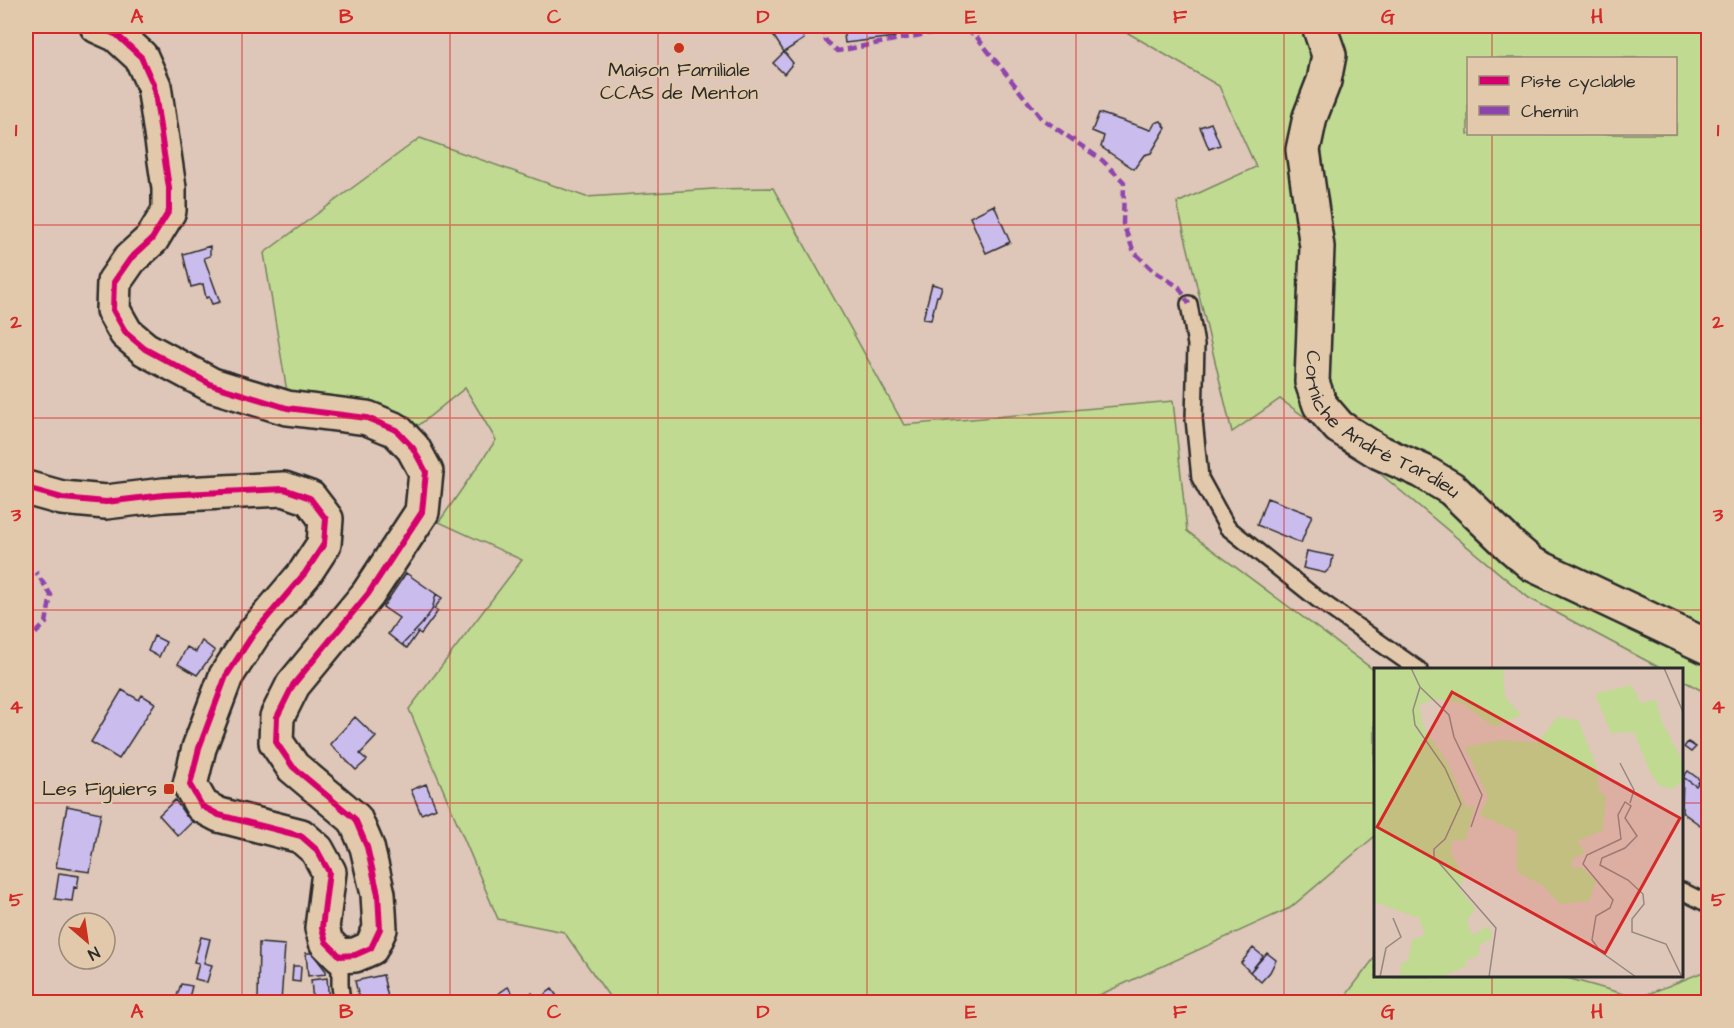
<svg xmlns="http://www.w3.org/2000/svg" width="1734" height="1028" viewBox="0 0 1734 1028" font-family="'Architects Daughter',sans-serif">
  <style>
    .green { fill: #c0da91; stroke: #76825e; stroke-width: 1.5; fill-rule: evenodd }
    .building { fill: #cbbcee; stroke: #2b2b2b; stroke-width: 1.5 }
    .lines { fill: none; stroke-linecap: round; stroke-linejoin: round }
    .service-casing { stroke: #2b2b2b; stroke-width: 20 }
    .tertiary-casing { stroke: #2b2b2b; stroke-width: 38 }
    .service { stroke: #e3c9ab; stroke-width: 15 }
    .tertiary { stroke: #e3c9ab; stroke-width: 33 }
    .quiet { stroke: #8e44ad; stroke-width: 4.5; stroke-dasharray: 9 4.5; stroke-linecap: butt }
    .cycleway-casing { stroke: #e3c9ab; stroke-width: 10 }
    .cycleway { stroke: #d6006c; stroke-width: 6 }
    .grid { fill: none; stroke: #d62828; stroke-width: 1.5; stroke-opacity: 0.55 }
    .poi-dot { fill: #c8321e; stroke: #e3c9ab; stroke-width: 2 }
    .labels { text-anchor: middle; dominant-baseline: central; stroke-width: 4.5; stroke-linejoin: round; paint-order: stroke }
    .poi-label { font-size: 20px; fill: #2b2b2b; stroke: #e3c9ab }
    .street-label { font-size: 20px; fill: #2b2b2b; stroke: #e3c9ab }
    .inset-road { fill: none; stroke: #968880; stroke-width: 1.5 }
    .view { fill: #d62828; fill-opacity: 0.15; stroke: #d62828; stroke-width: 3 }
    .inset-edge { fill: none; stroke: #2b2b2b; stroke-width: 3 }
    .neatline { fill: none; stroke: #d62828; stroke-width: 2 }
    .grid-label { font-size: 20px; text-anchor: middle; font-weight: bold; fill: #d62828 }
  </style>
  <rect width="100%" height="100%" fill="#dec6b8"/>
  <filter id="ink" filterUnits="userSpaceOnUse"><feTurbulence type="fractalNoise" baseFrequency=".0167" numOctaves="2"/><feDisplacementMap in="SourceGraphic" scale="12" xChannelSelector="R" yChannelSelector="G"/><feConvolveMatrix kernelMatrix="1 2 1 2 8 2 1 2 1" color-interpolation-filters="sRGB"/></filter>
  <g filter="url(#ink)">
    <!-- green -->
    <path class="green" d="M1116,26H1708V694L1682,680V670L1662,669L1529,598L1365,461L1280,399L1232,432L1177,203L1256,167L1219,86ZM1468,58H1676V134H1468Z
      M420,138L586,197L714,189L773,188L904,425L1173,401L1187,531L1375,671V836L1290,908L1084,1002H613L564,932L498,919L409,709L522,560L439,522L496,440L465,388L419,425L287,392L264,253Z
      M1375,957L1376,976H1560L1638,998L1708,970V1002H1341Z"/>
    <!-- building -->
    <path class="building" d="M767,26H798L804,39L784,52Z
      M859,26H893L895,37L845,43L843,27Z
      M784,52L793,63L784,74L773,63Z
      M1099,113L1151,130L1155,123L1161,121L1166,128L1151,153L1144,155L1134,169L1101,147L1104,136L1092,131Z
      M1211,123L1220,145L1209,149L1200,127Z
      M994,205L1010,242L986,253L970,217Z
      M210,246V256L204,258L220,302L212,304L209,297L206,298L203,284L191,287L183,254Z
      M932,284L942,287L939,296H937L931,320L923,319Z
      M1267,498L1312,515L1301,543L1257,525Z
      M1307,551L1333,556L1331,567L1325,573L1303,568Z
      M406,573L436,594L432,610L422,624L402,645L388,634L399,618L383,607Z
      M436,594L442,598L434,609L438,611L421,634L418,632L407,648L402,645L422,624L432,610Z
      M154,636L166,642L159,657L148,651Z
      M202,641L215,651L197,675L178,664L187,647L196,652Z
      M122,690L139,700L142,695L155,703L119,759L91,742Z
      M355,717L376,737L360,754L367,760L356,770L330,744Z
      M1688,742L1696,747L1691,752L1684,747Z
      M1688,771L1700,780L1696,786L1683,777Z
      M1683,777L1696,786L1700,780L1708,785V827L1702,822L1700,825L1682,812Z
      M426,784L436,808L421,814L411,790Z
      M175,800L186,816L196,818L178,836L159,815Z
      M67,806L101,813L90,872L56,867Z
      M59,873L79,876L77,888L74,887L72,901L55,899Z
      M201,937L210,939L204,963L212,965L207,982L195,979L199,963L194,962Z
      M259,943L285,945L281,1002L258,1001Z
      M1253,948L1263,956L1250,972L1241,963Z
      M306,953H312L326,971V974L308,976Z
      M1267,953L1276,960L1270,972L1261,982L1250,972Z
      M293,966H301L300,982L292,981Z
      M383,975L389,1002H360L355,981Z
      M327,978L329,1002H313L311,980Z
      M181,984L192,986L188,1002H175Z
      M508,987L519,1002H490L489,1000Z
      M552,989L561,1002H533L537,1000Z
      M532,993L537,1000L533,1002H519Z"/>
    <g class="lines">
      <!-- service casing -->
      <g class="service-casing">
        <path id="service" d="M1189,304L1196,345L1194,419L1200,478L1227,527L1316,598L1419,670
          M1682,891L1708,904
          M340,956V985L342,1002"/>
      </g>
      <!-- tertiary casing -->
      <g class="tertiary-casing">
        <g id="tertiary">
          <path id="s1" d="M1319,26L1329,55L1324,81L1310,117L1303,150L1317,247L1312,382L1320,405L1339,427L1379,452L1422,471L1452,489L1512,547L1532,564L1708,647"/>
          <path d="M26,488L62,498L106,502L164,495L284,489L310,498L326,519L324,544L305,573L254,633L226,676L199,748L190,785L202,806L219,815L301,836L317,850L329,872L322,928L326,942L340,956L355,955L371,948L380,929L378,894L367,847L355,819L293,767L276,742L277,717L293,685L368,594L422,512L426,472L413,448L396,430L367,418L287,408L212,385L145,349L126,333L113,310L114,282L130,259L152,239L169,211V188L154,86L141,57L117,35L97,26"/>
        </g>
      </g>
      <!-- service -->
      <use href="#service" class="service"/>
      <!-- tertiary -->
      <use href="#tertiary" class="tertiary"/>
      <!-- quiet -->
      <path class="quiet" d="M821,26L826,41L838,51L962,27L976,36L1041,118L1102,160L1124,182L1123,224L1134,252L1154,271L1179,287L1189,304
        M26,643L46,623L51,595L36,572"/>
      <!-- cycleway casing -->
      <g class="cycleway-casing">
        <path id="cycleway" d="M26,488L62,498L106,502L164,495L284,489L310,498L326,519L324,544L305,573L254,633L226,676L199,748L190,785L202,806L219,815L301,836L317,850L329,872L322,928L326,942L340,956L355,955L371,948L380,929L378,894L367,847L355,819L293,767L276,742L277,717L293,685L368,594L422,512L426,472L413,448L396,430L367,418L287,408L212,385L145,349L126,333L113,310L114,282L130,259L152,239L169,211V188L154,86L141,57L117,35L97,26"/>
      </g>
      <!-- cycleway -->
      <use href="#cycleway" class="cycleway"/>
    </g>
  </g>
  <!-- grid -->
  <path class="grid" d="M242,26V1002M450,26V1002M658,26V1002M867,26V1002M1076,26V1002M1284,26V1002M1492,26V58M1492,134V670M26,225H1708M26,418H1708M26,610H1708M26,803H1376M1682,803H1708M1492,976V1002"/>
  <!-- markers -->
  <g class="poi-dot">
    <circle cx="679" cy="48" r="6"/>
    <rect x="163" y="783" width="12" height="12" rx="3"/>
  </g>
  <g class="labels">
    <!-- poi labels -->
    <g class="poi-label">
      <text x="679" y="70">Maison Familiale<tspan x="679" dy="23">CCAS de Menton</tspan></text>
      <text x="157" y="789" text-anchor="end">Les Figuiers</text>
    </g>
    <!-- street labels -->
    <g class="street-label">
      <text stroke="none"><textPath href="#s1" startOffset="442">Corniche André Tardieu</textPath></text>
    </g>
  </g>
  <!-- overview -->
  <g transform="translate(1374 668)">
    <rect width="309" height="309" fill="#dec6b8"/>
    <path d="M0,0H129L131,29L147,47L120,59L88,35L61,31L45,37L49,58L74,95L92,139H101L91,173L78,172L77,185L90,208L85,221L101,240L93,253L98,267L115,258L118,271L106,276L104,288L92,292V298L67,309H26L27,295L34,293L38,272L51,267L45,250L0,234ZM257,17L267,35L282,32L288,54L309,94V113L298,121L286,118L276,104L260,64L237,65L221,26ZM183,49L204,52L223,100L225,122L232,128L229,162L204,173L211,185L198,191V200L207,199L222,213L215,233L186,236L168,217L143,204V164L106,147L114,129L91,79L128,72L164,75Z" fill="#c0da91"/>
    <path class="inset-road" d="M37,0L46,19L39,42L41,57L71,100L87,136L71,171L60,181V189L122,260L115,309M290,0L309,44M46,19L75,47L80,69L108,127L97,159M246,95L260,122L256,135M6,309L12,280L27,269L19,250M262,309L227,284L218,272L222,248L236,240L239,232L209,196L213,187L247,171L244,147L251,134L257,138L251,150L263,168L251,180L228,190L226,197L254,212L269,226L270,236L258,251V264L292,276L308,309"/>
    <path class="view" d="M78,24L306,150L231,285L3,159Z"/>
    <rect width="309" height="309" class="inset-edge"/>
  </g>
  <!-- margin -->
  <rect width="1734" height="1028" fill="none" stroke="#e3c9ab" stroke-width="66"/>
  <!-- legend -->
  <rect x="1467" y="57" width="210" height="78" fill="#e3c9ab" stroke="#998a78" stroke-width="1.5"/>
  <rect x="1479" y="76" width="30" height="9" fill="#d6006c" stroke="#998a78" stroke-width="1.5"/>
  <text x="1521" y="87" font-size="18" fill="#2b2b2b">Piste cyclable</text>
  <rect x="1479" y="106" width="30" height="9" fill="#8e44ad" stroke="#998a78" stroke-width="1.5"/>
  <text x="1521" y="117" font-size="18" fill="#2b2b2b">Chemin</text>
  <!-- north arrow -->
  <g transform="translate(87 941) rotate(151)"><circle r="28" fill="#e3c9ab" stroke="#998a78" stroke-width="1.5"/>
  <path d="M0-4.5L10 22L0 15L-10 22Z" fill="#c8321e"/>
  <text y="-9" font-size="16" font-weight="bold" text-anchor="middle" fill="#2b2b2b">N</text>
  </g>
  <rect x="33" y="33" width="1668" height="962" class="neatline"/>
  <g class="grid-label">
    <text x="137" y="23">A</text>
    <text x="346" y="23">B</text>
    <text x="554" y="23">C</text>
    <text x="763" y="23">D</text>
    <text x="971" y="23">E</text>
    <text x="1180" y="23">F</text>
    <text x="1388" y="23">G</text>
    <text x="1597" y="23">H</text>
    <text x="16" y="136">1</text>
    <text x="1718" y="136">1</text>
    <text x="16" y="328">2</text>
    <text x="1718" y="328">2</text>
    <text x="16" y="521">3</text>
    <text x="1718" y="521">3</text>
    <text x="16" y="713">4</text>
    <text x="1718" y="713">4</text>
    <text x="16" y="906">5</text>
    <text x="1718" y="906">5</text>
    <text x="137" y="1018">A</text>
    <text x="346" y="1018">B</text>
    <text x="554" y="1018">C</text>
    <text x="763" y="1018">D</text>
    <text x="971" y="1018">E</text>
    <text x="1180" y="1018">F</text>
    <text x="1388" y="1018">G</text>
    <text x="1597" y="1018">H</text>
  </g>
</svg>
